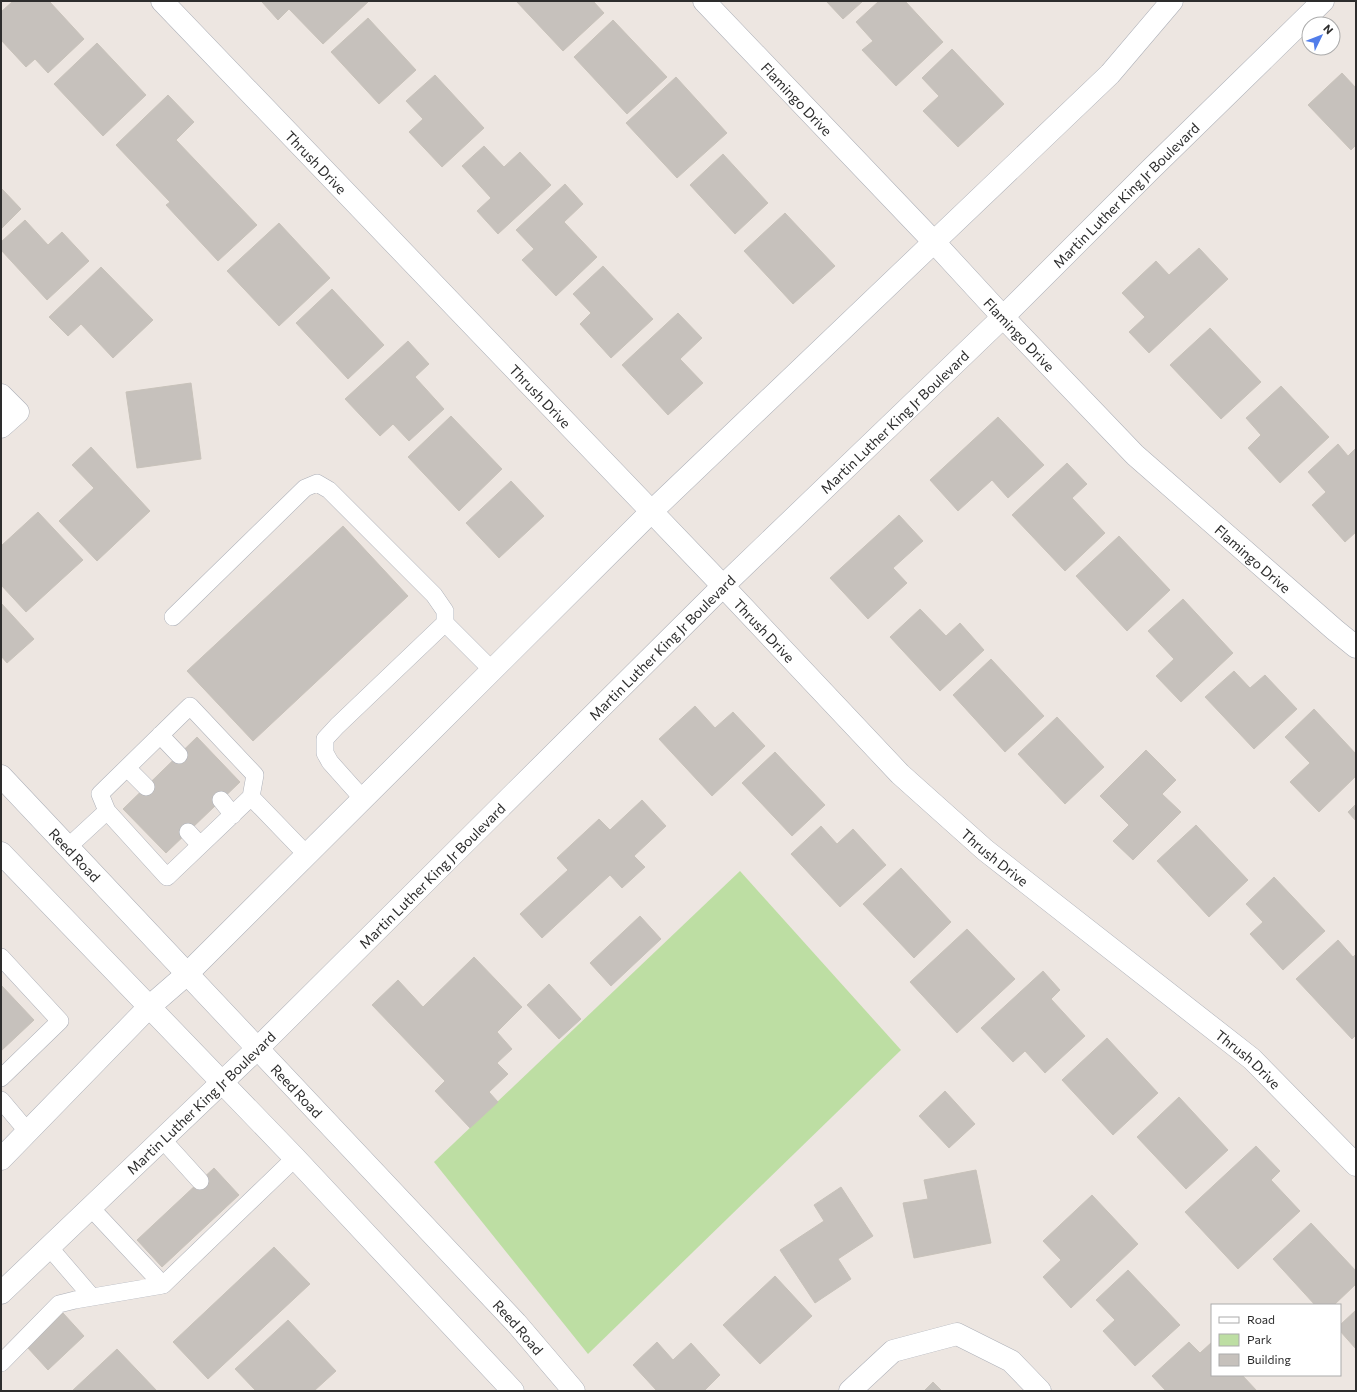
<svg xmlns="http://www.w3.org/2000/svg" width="1357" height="1392" viewBox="0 0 1357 1392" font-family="Commissioner,sans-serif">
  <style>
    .green { fill: #bddea3 }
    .building { fill: #c6c1bc; stroke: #c8c2ba }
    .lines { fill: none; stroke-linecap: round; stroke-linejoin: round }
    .lane-casing { stroke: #adb0b8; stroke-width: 18 }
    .street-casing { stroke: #adb0b8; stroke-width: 23 }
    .secondary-casing { stroke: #adb0b8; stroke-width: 23 }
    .lane { stroke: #fff; stroke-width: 17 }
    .street { stroke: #fff; stroke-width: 22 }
    .secondary { stroke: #fff; stroke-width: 22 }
    .labels { text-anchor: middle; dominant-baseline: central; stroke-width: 4; stroke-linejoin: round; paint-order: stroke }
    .street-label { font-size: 14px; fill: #2d2d2d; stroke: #fff }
  </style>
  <rect width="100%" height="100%" fill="#ede6e1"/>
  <!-- green -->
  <path class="green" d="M740,871L901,1050L588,1354L434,1162Z"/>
  <!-- building -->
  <path class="building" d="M13,1H49L84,39L48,73L35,59L26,67L1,40V12Z
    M263,1H369L323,44L289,9L278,20L262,2Z
    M516,1H593L604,13L563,51Z
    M826,1H863L843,19Z
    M879,1H905L943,42L896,86L862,50L873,41L856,22Z
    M368,18L416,70L379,104L331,52Z
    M613,20L667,77L627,114L574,57Z
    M97,43L146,95L103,136L54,84Z
    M952,49L1004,104L958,147L923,111L939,96L922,78Z
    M1342,73L1356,88V145L1351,150L1308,105Z
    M435,75L484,128L442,167L409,132L423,119L406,101Z
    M676,77L727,133L677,178L626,123Z
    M168,95L194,122L176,140L257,225L218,261L166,205L170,202L116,145Z
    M484,146L504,167L520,152L551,185L498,234L477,211L491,198L462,166Z
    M723,154L768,203L735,234L690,185Z
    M565,184L583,204L564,222L597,257L556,296L522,260L534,249L516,230Z
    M1,188L21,209L1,229Z
    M785,213L835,266L793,304L744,251Z
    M25,220L48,245L62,232L89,261L47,300L1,250V242Z
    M279,223L330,278L279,326L227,271Z
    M1199,248L1228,279L1149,353L1129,332L1145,317L1122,293L1156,261L1169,275Z
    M603,266L653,319L611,358L580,324L591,313L573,294Z
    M101,267L153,320L113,358L81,324L68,336L49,317Z
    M332,289L384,345L348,379L296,323Z
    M678,313L702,338L680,359L703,383L668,415L622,365Z
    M1210,328L1261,382L1221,419L1170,365Z
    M408,341L429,364L415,377L444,409L409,441L393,424L380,436L345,399Z
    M191,383L201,459L137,468L126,392Z
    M1281,386L1329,437L1280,483L1248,448L1261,435L1246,418Z
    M451,416L502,469L459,511L408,457Z
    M998,417L1044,465L1008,498L992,480L958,511L930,480Z
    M1338,444L1348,456L1356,448V532L1345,542L1312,505L1326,492L1308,472Z
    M91,447L150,511L97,561L59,521L94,488L72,465Z
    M1067,463L1087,484L1072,498L1105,533L1065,571L1012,515Z
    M511,481L544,516L499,558L466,523Z
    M38,512L83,560L26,612L1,585V546Z
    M899,515L923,541L893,568L907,583L868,619L830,578Z
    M343,526L408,596L253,741L187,671Z
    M1119,536L1170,590L1127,631L1076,576Z
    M1183,599L1233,653L1181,702L1156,676L1174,659L1148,631Z
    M1,603L34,639L7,663L1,656Z
    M920,609L946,636L960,623L984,650L940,691L890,637Z
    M991,659L1044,716L1005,752L953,695Z
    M1234,671L1250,688L1265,675L1297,709L1254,749L1205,697Z
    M695,706L715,728L733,712L765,746L712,796L659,739Z
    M1314,709L1356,754V776L1319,812L1290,782L1310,763L1285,737Z
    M1057,717L1104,767L1065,804L1018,754Z
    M197,737L240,782L166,853L123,809Z
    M1146,750L1176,780L1162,794L1181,812L1133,860L1113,841L1129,825L1100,796Z
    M775,752L825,805L792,836L742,783Z
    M642,800L666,826L634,856L645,867L622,888L610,875L542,938L520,914L568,870L557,858L599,819L610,830Z
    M1356,804V821L1348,812Z
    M1196,825L1248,880L1209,917L1157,861Z
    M821,826L837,844L853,829L886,865L840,907L791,854Z
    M901,868L951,922L914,958L863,904Z
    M1274,877L1325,931L1283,970L1250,934L1263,922L1246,904Z
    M640,916L661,939L611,986L590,963Z
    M967,929L1015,979L957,1033L910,982Z
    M1338,940L1353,957L1356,954V1035L1352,1039L1296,979Z
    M474,957L522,1007L497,1032L512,1049L497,1063L508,1074L489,1092L498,1102L470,1128L435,1091L445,1081L372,1005L398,980L423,1007Z
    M1043,971L1060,990L1051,999L1085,1036L1045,1073L1025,1051L1013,1062L981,1028Z
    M549,984L581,1019L559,1039L527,1005Z
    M1,985L34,1020L1,1051Z
    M1107,1038L1158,1093L1113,1135L1062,1080Z
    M945,1091L975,1124L949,1148L919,1116Z
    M1179,1097L1228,1150L1186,1189L1137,1137Z
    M1256,1146L1280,1171L1271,1180L1300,1211L1238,1269L1185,1212Z
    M214,1168L239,1195L162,1267L137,1240Z
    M976,1170L991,1243L914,1258L903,1203L928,1199L924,1180Z
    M841,1187L873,1236L838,1259L851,1279L815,1303L780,1250L824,1221L814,1205Z
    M1092,1195L1138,1244L1071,1308L1043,1277L1061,1260L1043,1241Z
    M1311,1223L1356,1271V1284L1334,1305H1315L1273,1259Z
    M274,1247L310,1284L208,1379L173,1342Z
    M1128,1270L1180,1325L1135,1366L1103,1331L1115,1320L1096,1300Z
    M775,1276L812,1316L760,1364L723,1325Z
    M1356,1310V1349L1340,1331V1325Z
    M63,1313L84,1336L48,1370L27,1347Z
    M288,1320L336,1371L314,1391H256L235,1369Z
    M657,1342L673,1360L691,1343L720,1375L704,1391H657L633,1365Z
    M1189,1342L1200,1353L1212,1342V1375H1242L1257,1391H1166L1152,1376Z
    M117,1349L157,1391H72Z
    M933,1382L942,1391H924Z"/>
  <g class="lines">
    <!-- lane casing -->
    <g class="lane-casing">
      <path id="lane" d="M173,617L305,488L317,483L329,490L434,595L445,611V623L492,670
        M160,735L179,755
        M127,768L146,787
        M363,799L330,762L325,753V739L337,726L445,623
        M221,800L233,815
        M107,811L100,794L190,706L255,775L251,797
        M188,832L200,845
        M68,847L107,811L167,877L251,797L307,855
        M1,957L60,1021L1,1078
        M1,1100L28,1132
        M162,1139L200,1181
        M90,1207L163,1285
        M49,1247L92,1297
        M1,1363L59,1304L75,1300L163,1285L295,1158"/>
    </g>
    <!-- street casing -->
    <g class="street-casing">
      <g id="street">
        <path id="s1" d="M162,1L723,586L900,774L985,850L1252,1059L1356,1165"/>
        <path id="s2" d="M704,1L934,242L1003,317L1135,455L1335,630L1356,647"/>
        <path d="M1,395L18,412L1,427"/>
        <path d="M850,1391L893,1351L957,1334L1011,1361L1040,1391"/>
      </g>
    </g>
    <!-- secondary casing -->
    <g class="secondary-casing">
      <g id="secondary">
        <path id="s3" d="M1,776L516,1323L574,1391"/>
        <path d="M1,853L295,1158L513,1391"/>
        <path d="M1,1159L149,1007L187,974L651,512L1110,74L1172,1"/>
        <path id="s4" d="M1,1293L258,1048L723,586L1003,317L1151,169L1323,1"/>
      </g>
    </g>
    <!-- lane -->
    <use href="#lane" class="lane"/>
    <!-- street -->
    <use href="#street" class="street"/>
    <!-- secondary -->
    <use href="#secondary" class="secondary"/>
  </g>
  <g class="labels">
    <!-- street labels -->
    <g class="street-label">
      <text stroke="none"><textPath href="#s2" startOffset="135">Flamingo Drive</textPath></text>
      <text stroke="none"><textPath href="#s1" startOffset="223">Thrush Drive</textPath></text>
      <text stroke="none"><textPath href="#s4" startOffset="1572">Martin Luther King Jr Boulevard</textPath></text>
      <text stroke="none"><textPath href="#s2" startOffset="459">Flamingo Drive</textPath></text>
      <text stroke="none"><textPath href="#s1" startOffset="547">Thrush Drive</textPath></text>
      <text stroke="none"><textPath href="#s4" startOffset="1248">Martin Luther King Jr Boulevard</textPath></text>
      <text stroke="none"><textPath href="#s2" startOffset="783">Flamingo Drive</textPath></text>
      <text stroke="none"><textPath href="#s1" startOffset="871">Thrush Drive</textPath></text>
      <text stroke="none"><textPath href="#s4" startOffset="924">Martin Luther King Jr Boulevard</textPath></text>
      <text stroke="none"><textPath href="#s3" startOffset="108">Reed Road</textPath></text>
      <text stroke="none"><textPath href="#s1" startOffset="1195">Thrush Drive</textPath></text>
      <text stroke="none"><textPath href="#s4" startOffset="600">Martin Luther King Jr Boulevard</textPath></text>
      <text stroke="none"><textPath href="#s1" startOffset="1519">Thrush Drive</textPath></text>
      <text stroke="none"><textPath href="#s3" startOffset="432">Reed Road</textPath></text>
      <text stroke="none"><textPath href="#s4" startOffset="276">Martin Luther King Jr Boulevard</textPath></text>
      <text stroke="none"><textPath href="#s3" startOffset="756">Reed Road</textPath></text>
    </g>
  </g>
  <!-- border -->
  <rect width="1357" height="1392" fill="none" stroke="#2d2d2d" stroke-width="4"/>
  <!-- legend -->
  <rect x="1211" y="1304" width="130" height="72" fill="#ffffff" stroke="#ababab"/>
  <rect x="1219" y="1317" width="20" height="6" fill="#ffffff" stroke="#ababab"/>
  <text x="1247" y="1324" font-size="12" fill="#2d2d2d">Road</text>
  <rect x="1219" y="1334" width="20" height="12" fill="#bddea3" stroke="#ababab"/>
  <text x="1247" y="1344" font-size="12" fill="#2d2d2d">Park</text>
  <rect x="1219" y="1354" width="20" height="12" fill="#c6c1bc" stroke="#ababab"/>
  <text x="1247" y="1364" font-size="12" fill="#2d2d2d">Building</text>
  <!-- north arrow -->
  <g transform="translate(1321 36) rotate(47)"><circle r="19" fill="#ffffff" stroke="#ababab"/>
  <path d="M0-3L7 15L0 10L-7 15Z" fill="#517dea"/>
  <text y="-6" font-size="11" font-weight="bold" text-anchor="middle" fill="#2d2d2d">N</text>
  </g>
</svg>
